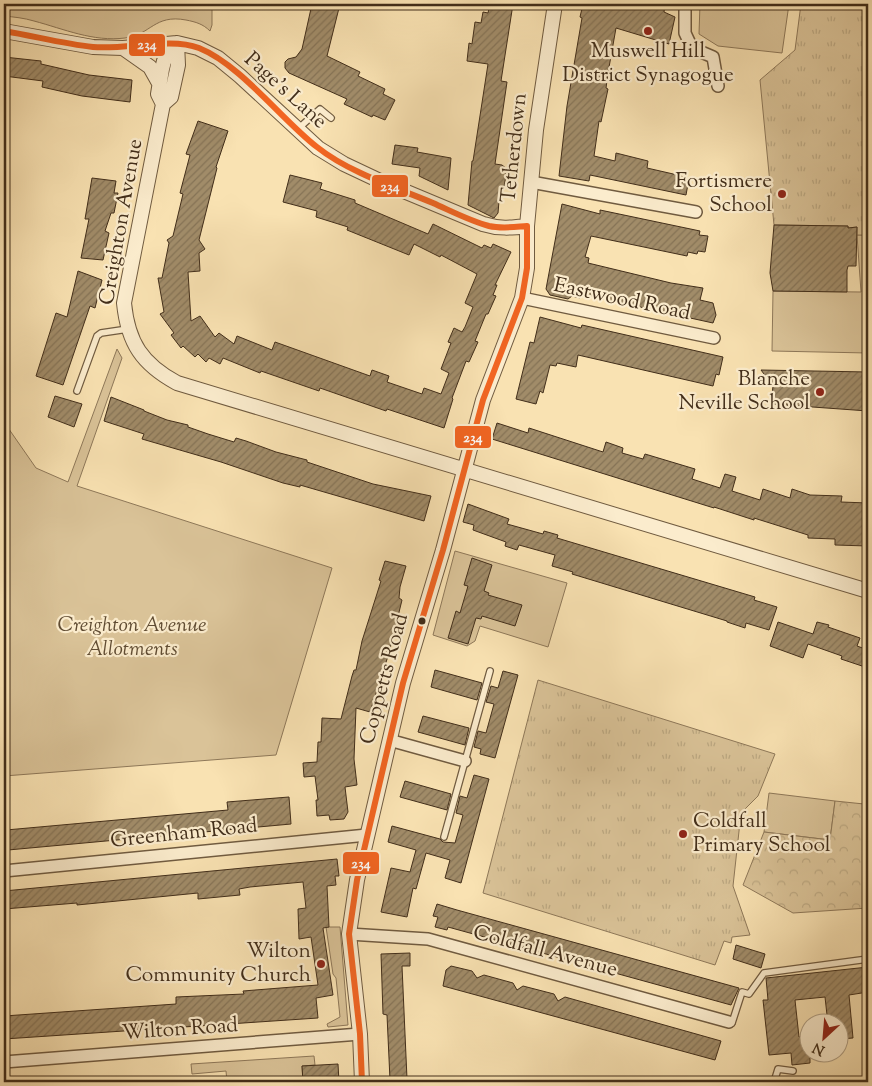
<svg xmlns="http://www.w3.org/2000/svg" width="872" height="1086" viewBox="0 0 872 1086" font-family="'Sorts Mill Goudy',serif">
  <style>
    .green { fill: #dac398; stroke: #8e7859 }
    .forest { fill: url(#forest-crowns); stroke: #8e7859 }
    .park { fill: url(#park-tufts); stroke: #8e7859 }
    .building { fill: url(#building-hatch); stroke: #422e1a }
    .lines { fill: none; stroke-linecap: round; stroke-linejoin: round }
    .service-casing { stroke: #705b40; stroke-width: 8 }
    .minor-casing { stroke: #705b40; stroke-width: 14 }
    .tertiary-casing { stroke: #705b40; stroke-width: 16 }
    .service { stroke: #fbeccd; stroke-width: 5.5 }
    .minor { stroke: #fbeccd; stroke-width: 11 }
    .tertiary { stroke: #fbeccd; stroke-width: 14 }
    .bus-1-casing { stroke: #fbeccd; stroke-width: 10 }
    .bus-1 { stroke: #f26522; stroke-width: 6 }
    .poi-dot { fill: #8f2418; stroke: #fbeccd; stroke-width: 2 }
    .bus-dot { fill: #422e1a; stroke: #fbeccd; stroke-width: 2 }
    .labels { text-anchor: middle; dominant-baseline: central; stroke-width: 4.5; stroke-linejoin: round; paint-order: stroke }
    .poi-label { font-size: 21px; fill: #422e1a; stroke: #fbeccd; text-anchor: end }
    .street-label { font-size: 21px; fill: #422e1a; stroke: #fbeccd }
    .park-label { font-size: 21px; font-style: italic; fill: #604c33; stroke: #fbeccd }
    .line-badge { stroke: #fbeccd; stroke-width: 2 }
    .badge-label { font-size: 14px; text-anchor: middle; font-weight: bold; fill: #fff }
  </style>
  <defs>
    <pattern id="forest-crowns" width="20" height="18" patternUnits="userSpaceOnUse" patternTransform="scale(1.25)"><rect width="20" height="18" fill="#dac398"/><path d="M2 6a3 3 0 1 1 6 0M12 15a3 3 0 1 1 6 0" fill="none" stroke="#bca882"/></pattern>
    <pattern id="park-tufts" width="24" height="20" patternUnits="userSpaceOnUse" patternTransform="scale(1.25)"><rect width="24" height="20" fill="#dac398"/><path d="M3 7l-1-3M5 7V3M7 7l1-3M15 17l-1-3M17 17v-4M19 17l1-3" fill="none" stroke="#bca882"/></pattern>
    <pattern id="building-hatch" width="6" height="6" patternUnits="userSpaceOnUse" patternTransform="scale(1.25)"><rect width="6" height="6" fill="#a18c69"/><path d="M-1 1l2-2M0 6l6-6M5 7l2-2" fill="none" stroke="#857356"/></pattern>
  </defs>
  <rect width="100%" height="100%" fill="#f9e2b2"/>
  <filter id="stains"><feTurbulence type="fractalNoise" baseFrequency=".004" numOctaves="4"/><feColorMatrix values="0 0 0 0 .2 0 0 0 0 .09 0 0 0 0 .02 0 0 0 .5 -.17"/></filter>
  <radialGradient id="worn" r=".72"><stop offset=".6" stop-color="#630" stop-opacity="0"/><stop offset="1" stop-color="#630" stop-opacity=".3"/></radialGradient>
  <!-- green -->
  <path class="green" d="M4,4H212V25L210,31C203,24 196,22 186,20C154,14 151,35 125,38C93,42 64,29 34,21C24,18 14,17 4,16Z
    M700,4H789L782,53L718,46L699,34Z
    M857,235H868V353L772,351L773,291L861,292Z
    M117,349L122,358L77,486L332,568L276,755L4,776V422L36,468L68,482Z
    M455,551L567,583L548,647L480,626L475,641L467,646L433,635Z
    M769,793L835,801L830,840L764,832Z
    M326,927H340L348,1025L328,1027L327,1024L340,1017L336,978L333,974Z
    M314,1056L315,1065L302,1066L303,1082H227L226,1071L192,1074L191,1064Z"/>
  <!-- forest -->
  <path class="forest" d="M835,801L864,804L868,817V908L793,913L743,885L764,832L830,840Z"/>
  <!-- park -->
  <path class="park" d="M801,4H868V235H857V227L848,228V226L774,225L760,80L795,50Z
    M538,680L775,754L758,796L741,813L733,886L750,935L732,937L731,943L724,941L715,965L483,893Z"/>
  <!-- building -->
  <path class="building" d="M312,4H340L327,56L360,72L358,76L385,89L383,94L395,100L385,120L373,115L372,117L344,104L347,99L289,73L285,68V62L288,59L296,57L302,49Z
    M490,4H513L501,81L507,82L495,164L502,165L507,169L504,187L500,189L498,213L494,218L468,205L472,161H473L488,64L467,61L469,43L472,44L475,22L481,23L483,12L488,13Z
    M583,4H665L664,12L675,17L669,44L616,28L608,73L606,88L608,89L601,122L599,121L594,156L615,161L616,153L648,161L647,168L682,176L681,182L688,184L686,195L590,175L589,181L559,176L567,106L582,18L580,17Z
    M4,57L41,61V64L89,75L132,80L130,102L82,96L42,87L43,81L4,76Z
    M198,121L228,131L216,167L217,168L199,240L205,249L199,253L200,271L188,272L191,321L200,316L215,337L219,333L234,344L237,336L272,350L275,342L370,376L372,370L389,376L387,382L422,394L424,388L441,394L449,373L441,369L451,343L448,342L454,328L462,332L465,327L473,307L465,303L477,274L441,255L440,257L414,244L409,255L347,230L348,227L316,217L317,211L283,202L290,175L322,183L320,189L355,200V203L428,234L433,224L482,248L484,245L491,248L493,244L511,252L495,285H497L493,295L496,296L488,314H486L475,341L478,342L469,362L466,361L452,398L453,399L444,428L387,409L386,411L320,388L319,391L261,371L260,373L223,358L220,364L209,358L206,362L198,354L195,357L183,346L181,348L171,335L174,333L160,314L164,312L158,278H162L169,243L167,240L173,236L183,194L180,193L190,155L186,154Z
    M395,145L418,148L417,152L451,158L448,190L419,176L420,168L392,164Z
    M92,178L116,181L114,193H118L114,213H111L105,231L109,233L103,260L81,258L89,219H85Z
    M562,204L600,214V210L700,231L699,235L708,236L705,252L698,251L697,254L688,252L687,256L591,236L585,257L589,258L588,263L671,283L703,288L700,300L713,303L716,315L713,323L581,294L580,298L572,296L568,299L550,295L546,289Z
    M774,225L848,226V228L857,227L856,266H848L847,270V292L773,291L770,273Z
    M78,271L102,280L95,308L90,306L63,385L36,376L56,313L67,317Z
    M540,317L581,328L582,325L723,357L719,375L716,374L713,386L578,355L576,367L557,363L556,366L550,365L543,393L540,391L536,404L516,399L530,342L534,343Z
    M761,370L868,372V411L771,404L773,386Z
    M55,396L82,404L74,427L48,417Z
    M111,397L144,410V411L167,420L188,425V427L208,434L234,442L236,438L246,441L276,452L307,460V462L373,484L431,496L424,521L300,485V487L283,483L221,462L142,439L144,434L104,421Z
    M497,423L528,433L529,428L603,452L606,442L623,448L622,453L643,459L645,454L695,469L692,479L720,488L725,474L736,477L732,491L760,500L763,489L790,498L792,489L810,495L842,496L841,502L868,503V546L835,545V539L808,538V535L754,518V520L714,507V508L492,439Z
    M468,504L509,519L507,524L543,534L544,531L558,535L557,538L755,597L754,600L777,607L769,630L746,623L745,628L727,622V621L572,574L573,572L552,566L555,555L519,545L517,550L505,546L506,542L473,530L474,525L463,522Z
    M472,558L492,565L484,591L489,593L488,595L522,605L515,626L482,616L481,619L476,618L468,644L448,638L456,611L460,613L468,586L464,585Z
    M385,561L406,566L400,587L399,598L402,600L389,653L370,712L356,708L354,759L357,785L345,787L348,812L344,819L330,820L329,815L317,816L316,800H318L315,776L304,777L303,763L317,762L318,742H321L322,718L341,719L352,676L354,670H356L362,641L381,581L379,580Z
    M778,622L813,634L817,622L829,625L828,627L860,638L857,646L868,650V668L841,659L842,656L808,644L803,658L770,646Z
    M435,670L482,683L477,700L431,687Z
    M503,671L518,675L495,758L480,754L481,749L474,747L478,731L486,733L494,704L486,702L491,686L498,688Z
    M423,716L469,728L465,745L418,732Z
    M474,775L489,779L461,883L445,878L450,860L426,853L416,889L413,888L407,917L381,912L391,868L410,872L416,850L388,842L392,826L440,839L443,842L455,843L463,815L456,813L460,796L467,798Z
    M405,781L451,794L447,810L400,797Z
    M289,797L291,824L8,850L6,830L228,810L227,802Z
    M337,859L339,876H335L336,885L327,886L329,927L323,928L333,995L316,998L318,1018L4,1039V1016L176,1004V997L244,994L243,991L318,985L311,937L299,939L298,909L306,908L303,882L250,887L239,889L240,895L198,899V893L77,905V903L4,909V891Z
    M437,904L457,910L739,988L731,1005L448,927L447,930L435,927L438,917L433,916Z
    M736,945L765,954L761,968L733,959Z
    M410,953V966H402L407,1079L390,1080L387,1015L383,1014L381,954Z
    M451,966L472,971L477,978L484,975L513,983L517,990L523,986L554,994L558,1001L565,997L721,1041L715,1060L443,986L446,970Z
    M868,967V992L849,995L853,1038L840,1039V1024H828L825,997L795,1000L799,1037L810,1036V1063L792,1065L791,1053L769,1055L763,1000H768L766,978Z
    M338,1064L339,1082H303L302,1066Z"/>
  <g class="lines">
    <!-- service casing -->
    <g class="service-casing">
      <path id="service" d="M299,128L320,109L331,118
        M77,391L97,336L101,333L128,329
        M444,837L490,671
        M730,1022L732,1023L742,992L749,994L764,973L868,959
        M774,1082L778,1069L793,1071"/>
    </g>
    <!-- minor casing -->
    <g class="minor-casing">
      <path id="minor" d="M685,4V33L692,48L713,57L718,86
        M531,182L696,212
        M522,298L714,338
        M389,740L465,761
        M4,871L367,835
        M349,934L428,939L729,1022
        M4,1062L360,1034"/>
    </g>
    <!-- tertiary casing -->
    <g class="tertiary-casing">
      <path id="tertiary" d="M4,31L93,47L123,48L177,43L198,48L218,58L240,76L318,148L344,164L380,181L483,224C499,229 511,228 527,226
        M177,43L164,61L162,69L158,94L163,104L124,303C128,343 142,364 177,383L868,591
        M123,48L150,67L159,83
        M163,104L171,97L178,65L177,43
        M362,1082L360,1034L349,934L357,880L403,683L443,550L483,400L522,298L527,268V226L536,130L555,4"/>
    </g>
    <!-- service -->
    <use href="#service" class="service"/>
    <!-- minor -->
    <use href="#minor" class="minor"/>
    <!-- tertiary -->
    <use href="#tertiary" class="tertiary"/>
    <!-- bus-1 casing -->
    <g class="bus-1-casing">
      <path id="bus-1" d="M4,31C34,36 64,44 93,47C126,50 170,37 199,48C241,65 281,119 317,147C348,172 397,188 433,203C451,211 470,221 489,226C502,229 514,227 527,226
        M362,1082L360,1034L349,934L357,880L403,683L443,550L483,400L522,298L527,268V226"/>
    </g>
    <!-- bus-1 -->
    <use href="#bus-1" class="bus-1"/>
  </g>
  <!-- markers -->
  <g class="poi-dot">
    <circle cx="648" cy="31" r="5"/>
    <circle cx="782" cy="194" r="5"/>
    <circle cx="820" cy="392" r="5"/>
    <circle cx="683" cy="834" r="5"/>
    <circle cx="321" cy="964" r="5"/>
  </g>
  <circle class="bus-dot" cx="422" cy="621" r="4.5"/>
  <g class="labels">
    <!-- poi labels -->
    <g class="poi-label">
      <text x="648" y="52" text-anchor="middle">Muswell Hill<tspan x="648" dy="24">District Synagogue</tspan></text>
      <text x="772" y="182">Fortismere<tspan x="772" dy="24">School</tspan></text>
      <text x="810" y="380">Blanche<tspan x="810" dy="24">Neville School</tspan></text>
      <text x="693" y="822" text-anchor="start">Coldfall<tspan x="693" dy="24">Primary School</tspan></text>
      <text x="311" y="952">Wilton<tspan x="311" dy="24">Community Church</tspan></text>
    </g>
    <!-- street labels -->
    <g class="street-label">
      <text transform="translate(285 91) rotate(42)">Page's Lane</text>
      <text transform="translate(515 148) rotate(-84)">Tetherdown</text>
      <text transform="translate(122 222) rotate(-80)">Creighton Avenue</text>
      <text transform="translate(622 300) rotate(12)">Eastwood Road</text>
      <text transform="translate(385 679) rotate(-75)">Coppetts Road</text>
      <text transform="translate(184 834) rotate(-6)">Greenham Road</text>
      <text transform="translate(545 952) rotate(15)">Coldfall Avenue</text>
      <text transform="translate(180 1030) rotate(-4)">Wilton Road</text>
    </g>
    <!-- park labels -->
    <g class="park-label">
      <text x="132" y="626">Creighton Avenue<tspan x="132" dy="24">Allotments</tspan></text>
    </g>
  </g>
  <g class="line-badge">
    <rect x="128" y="33" width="38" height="24" rx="5" fill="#f26522"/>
    <rect x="371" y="174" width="38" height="24" rx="5" fill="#f26522"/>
    <rect x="454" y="425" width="38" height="24" rx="5" fill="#f26522"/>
    <rect x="342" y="851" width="38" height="24" rx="5" fill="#f26522"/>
  </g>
  <g class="badge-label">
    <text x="147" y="49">234</text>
    <text x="390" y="191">234</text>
    <text x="473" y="442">234</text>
    <text x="361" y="868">234</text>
  </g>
  <!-- margin -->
  <rect width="872" height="1086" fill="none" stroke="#f9e2b2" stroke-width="20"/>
  <rect x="5" y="5" width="862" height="1076" fill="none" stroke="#422e1a" stroke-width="2.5"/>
  <rect x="10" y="10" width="852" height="1066" fill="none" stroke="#422e1a"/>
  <!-- north arrow -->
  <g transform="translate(824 1038) rotate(206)"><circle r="24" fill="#fbeccd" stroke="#b1a085"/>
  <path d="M0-4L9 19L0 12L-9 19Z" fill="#8f2418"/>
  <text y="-8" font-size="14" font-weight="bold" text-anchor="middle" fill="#422e1a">N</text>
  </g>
  <rect width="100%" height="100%" filter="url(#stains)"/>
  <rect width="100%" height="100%" fill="url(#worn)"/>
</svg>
